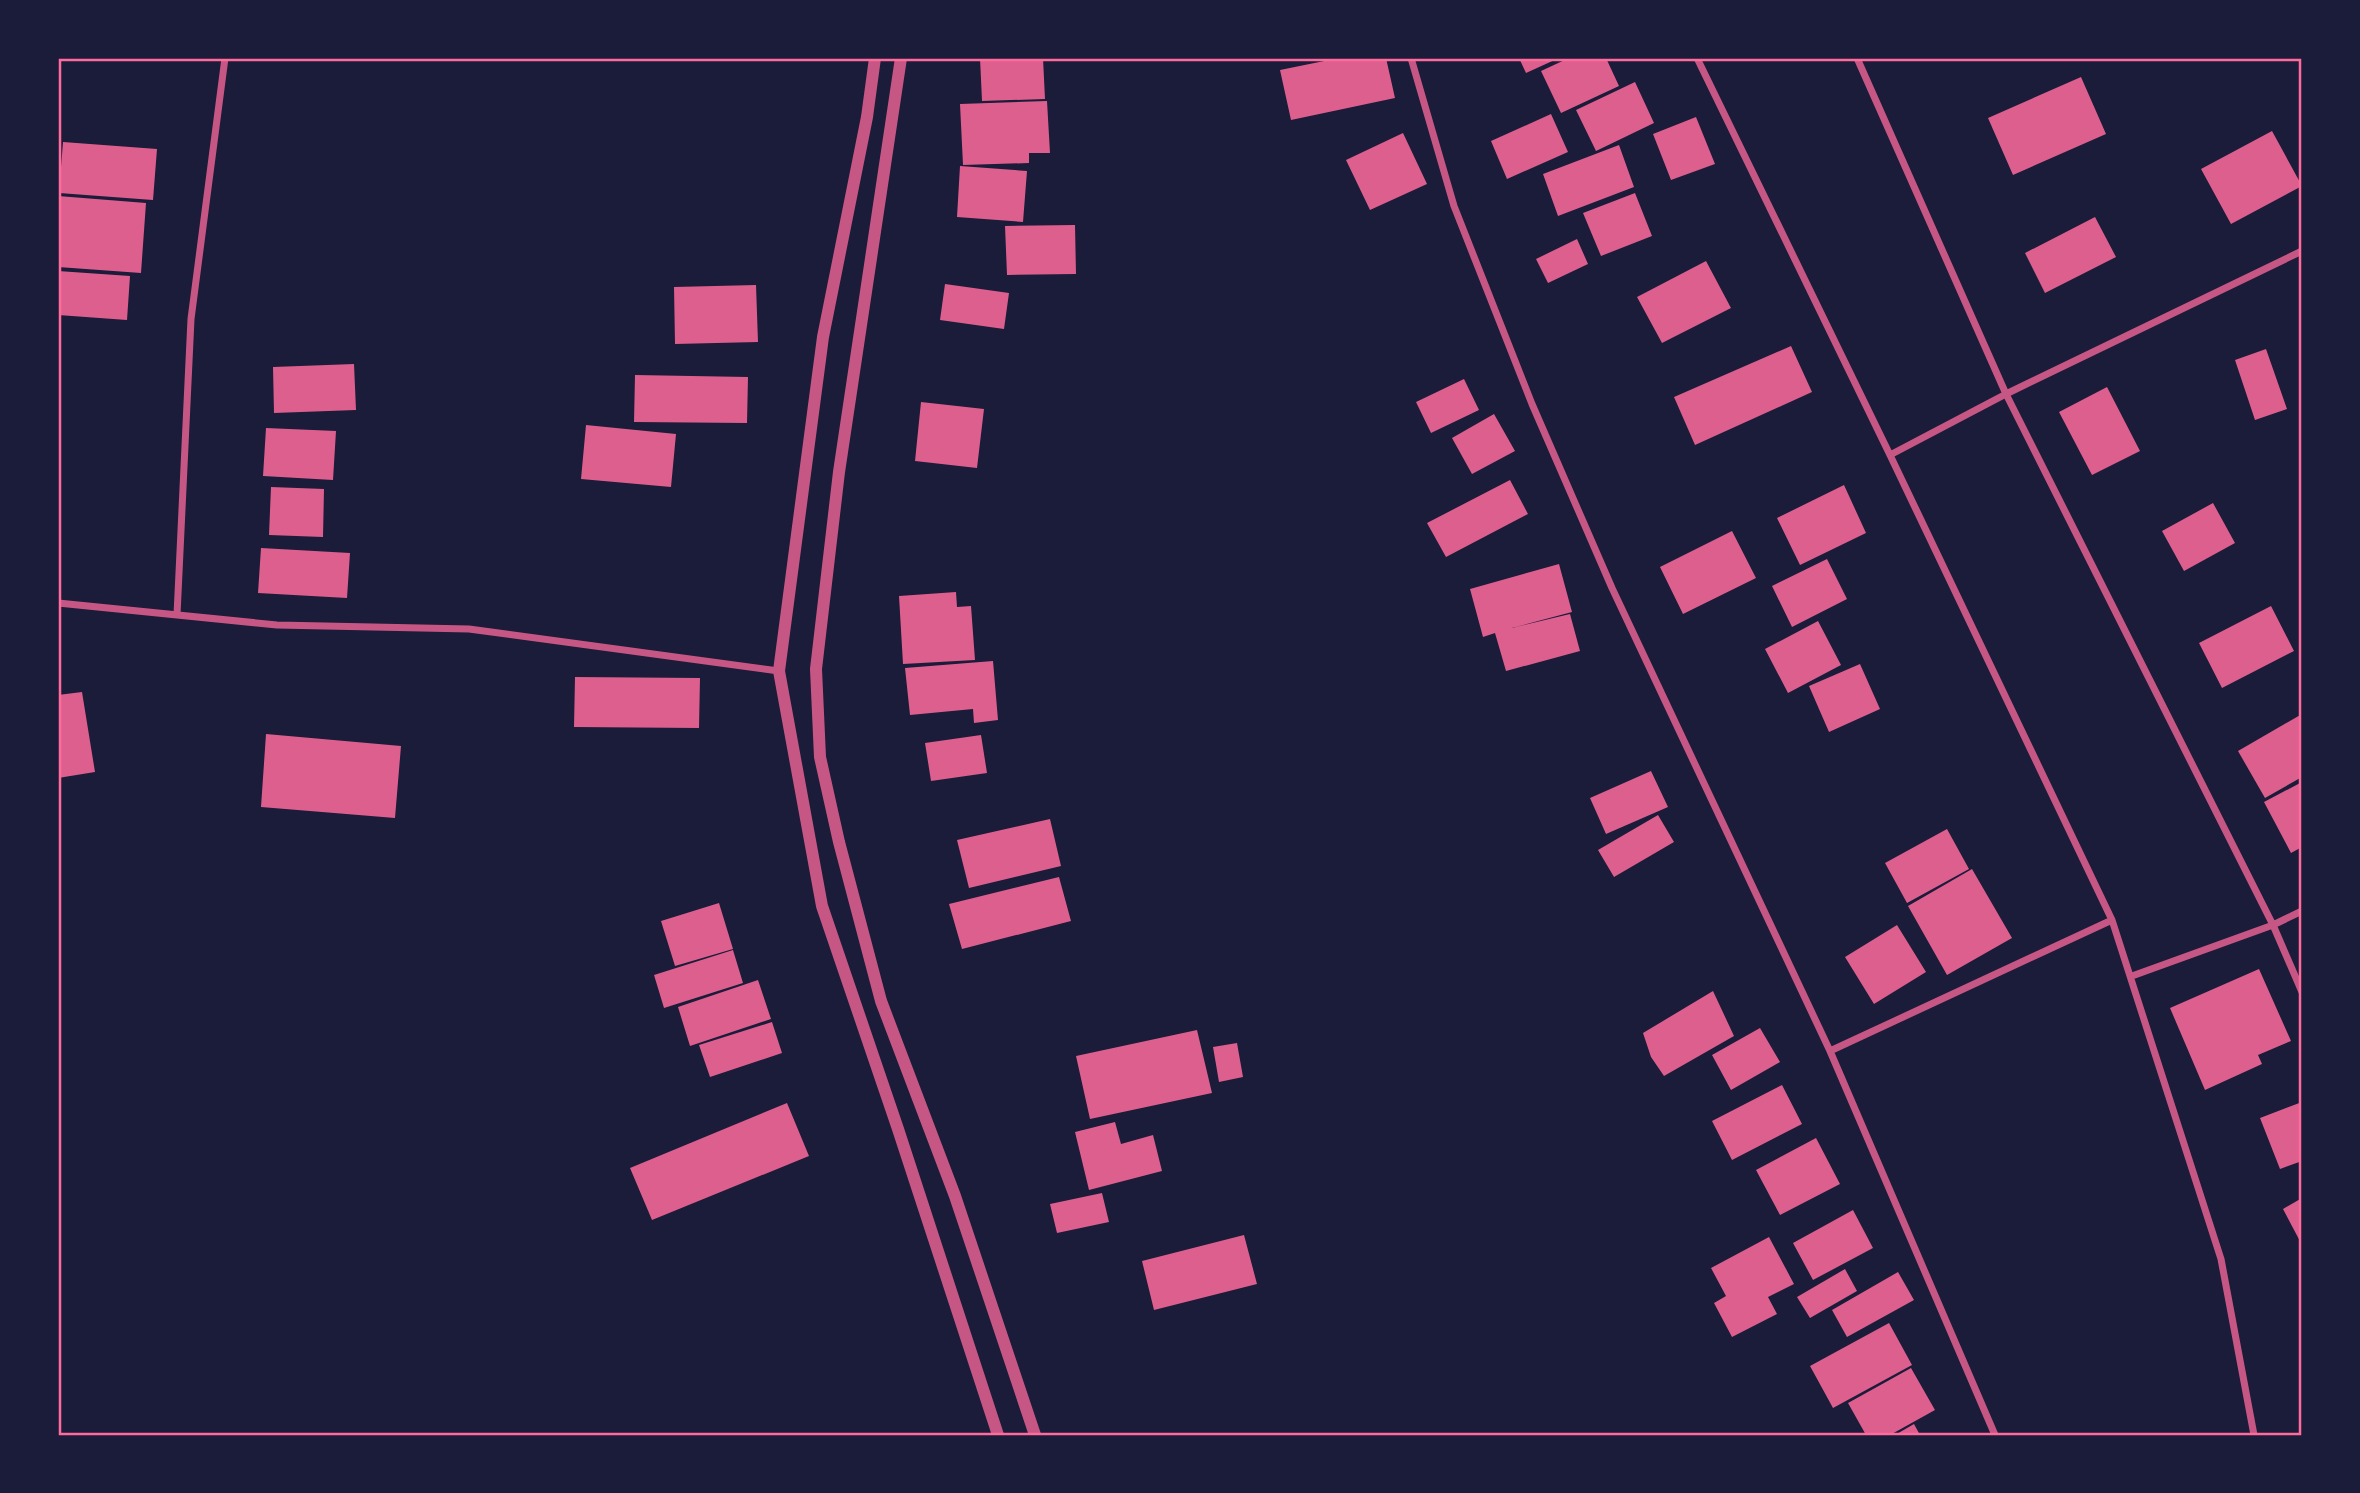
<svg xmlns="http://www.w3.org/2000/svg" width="2360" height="1493" viewBox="0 0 2360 1493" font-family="'Work Sans',sans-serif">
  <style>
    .building { fill: #dd5f8e }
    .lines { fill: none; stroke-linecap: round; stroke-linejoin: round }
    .minor { stroke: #c65784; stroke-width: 7 }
    .tertiary { stroke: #c65784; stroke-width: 12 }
    .neatline { fill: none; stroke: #ff6b9d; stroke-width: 2.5 }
  </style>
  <rect width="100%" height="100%" fill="#1b1b3a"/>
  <!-- building -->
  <path class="building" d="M980,58H1043L1045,99L982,101Z
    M1339,58H1386L1395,98L1291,120L1280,70Z
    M1519,58H1559L1526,73Z
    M1569,58H1606L1619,86L1561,113L1541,71Z
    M2081,77L2106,134L2013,175L1988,118Z
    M1635,82L1654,123L1596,151L1576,110Z
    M1047,101L1050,153H1029V163L963,165L960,104Z
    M1551,114L1568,152L1507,179L1491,141Z
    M1696,117L1715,164L1671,180L1653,134Z
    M2272,131L2302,186L2231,224L2201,169Z
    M1403,133L1427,184L1370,210L1346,160Z
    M63,142L157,149L153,200L59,193Z
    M1619,145L1634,187L1558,216L1543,174Z
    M960,166L1027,171L1023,222L957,217Z
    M1635,193L1652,236L1601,256L1583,213Z
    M58,196L146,203L141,273L58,267Z
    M2095,217L2116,257L2045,293L2025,253Z
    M1075,225L1076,274L1007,275L1005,226Z
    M1577,239L1588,264L1548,283L1536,259Z
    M1706,261L1731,308L1662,343L1637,297Z
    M58,271L130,276L127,320L58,315Z
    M945,284L1009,293L1004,329L940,320Z
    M756,285L758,342L675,344L674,287Z
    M1791,346L1812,392L1695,445L1674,397Z
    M2266,349L2287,409L2255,420L2235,360Z
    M354,364L356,410L274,413L273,367Z
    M635,375L748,377L747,423L634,422Z
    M1464,379L1479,410L1431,433L1416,402Z
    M2107,387L2140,451L2092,475L2059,412Z
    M921,402L984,409L977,468L915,461Z
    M1494,414L1515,451L1472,474L1452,438Z
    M586,425L676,434L671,487L581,479Z
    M266,428L336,431L333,480L263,476Z
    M1510,480L1528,514L1446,557L1427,523Z
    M1844,485L1866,533L1800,565L1777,518Z
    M271,487L324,489L323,537L269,535Z
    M2213,503L2235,543L2184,571L2162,531Z
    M1732,531L1756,578L1683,614L1660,567Z
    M261,548L350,553L347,598L258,593Z
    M1827,559L1847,599L1792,627L1772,586Z
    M1559,564L1572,612L1512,628L1570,614L1580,651L1506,671L1495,633L1483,637L1470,589Z
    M956,592L957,607L971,606L975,660L903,664L899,596Z
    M2271,606L2294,651L2222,688L2199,643Z
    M1818,621L1841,665L1788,693L1765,649Z
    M993,661L998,720L974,723L973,709L910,715L905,668Z
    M1860,664L1880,709L1829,732L1809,686Z
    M575,677L700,678L699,728L574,727Z
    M82,692L95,772L58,778V695Z
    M2302,714V777L2265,798L2238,751Z
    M266,734L401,746L395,818L261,807Z
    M981,735L987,773L931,781L925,743Z
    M1651,771L1668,807L1606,834L1590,798Z
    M2302,782V847L2291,853L2264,802Z
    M1658,815L1674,842L1614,877L1598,850Z
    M1050,819L1061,866L969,888L957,840Z
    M1947,829L1969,869L1907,903L1885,863Z
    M1972,869L2012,938L1947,975L1908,906Z
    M1059,877L1071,921L962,949L949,904Z
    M719,903L733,949L675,966L661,921Z
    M1897,925L1926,972L1874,1004L1845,957Z
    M733,950L743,983L664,1008L654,975Z
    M2259,969L2291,1041L2258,1055L2262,1064L2205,1090L2170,1008Z
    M758,980L771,1019L690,1046L678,1007Z
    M1713,991L1734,1036L1664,1076L1651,1057L1643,1033Z
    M772,1022L782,1053L710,1077L699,1045Z
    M1760,1028L1780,1062L1731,1090L1712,1055Z
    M1197,1030L1212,1093L1090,1119L1076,1056Z
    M1237,1043L1243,1077L1219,1082L1213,1047Z
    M1782,1085L1802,1124L1732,1160L1712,1121Z
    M2302,1102V1161L2280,1169L2260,1118Z
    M787,1103L809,1156L652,1220L630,1168Z
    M1115,1122L1121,1144L1153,1135L1162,1171L1089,1190L1075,1132Z
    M1816,1138L1840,1184L1780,1215L1756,1170Z
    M1102,1193L1109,1222L1057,1233L1050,1204Z
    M2302,1198V1245L2283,1209Z
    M1853,1210L1873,1248L1813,1280L1793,1243Z
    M1244,1235L1257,1284L1154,1310L1142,1261Z
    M1769,1237L1794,1284L1768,1297L1777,1314L1732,1337L1714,1303L1726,1296L1711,1268Z
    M1845,1269L1857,1291L1810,1318L1797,1297Z
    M1898,1272L1914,1300L1847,1337L1832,1310Z
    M1889,1323L1912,1365L1833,1408L1810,1366Z
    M1911,1368L1935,1410L1890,1435H1866L1848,1403Z
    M1914,1424L1920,1435H1895Z"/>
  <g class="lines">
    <!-- minor -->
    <path class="minor" d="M1411,58L1454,206L1532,404L1612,588L1830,1051L1995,1435
      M1697,58L1890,455L2112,920L2221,1259L2254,1435
      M1857,58L2006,394L2273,925L2302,992
      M1890,455L2006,394L2302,251
      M58,603L277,625L469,629L779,671
      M177,615L191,319L225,58
      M2132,976L2273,925L2302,911
      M1830,1051L2112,920"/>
    <!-- tertiary -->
    <path class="tertiary" d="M875,58L867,117L823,337L779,671L822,906L898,1129L998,1435
      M901,58L839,472L816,669L820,757L839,842L881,1001L955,1196L1035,1435"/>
  </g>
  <!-- border -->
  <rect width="2360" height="1493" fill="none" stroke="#1b1b3a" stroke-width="119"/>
  <rect x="60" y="60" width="2240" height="1374" class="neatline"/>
</svg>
